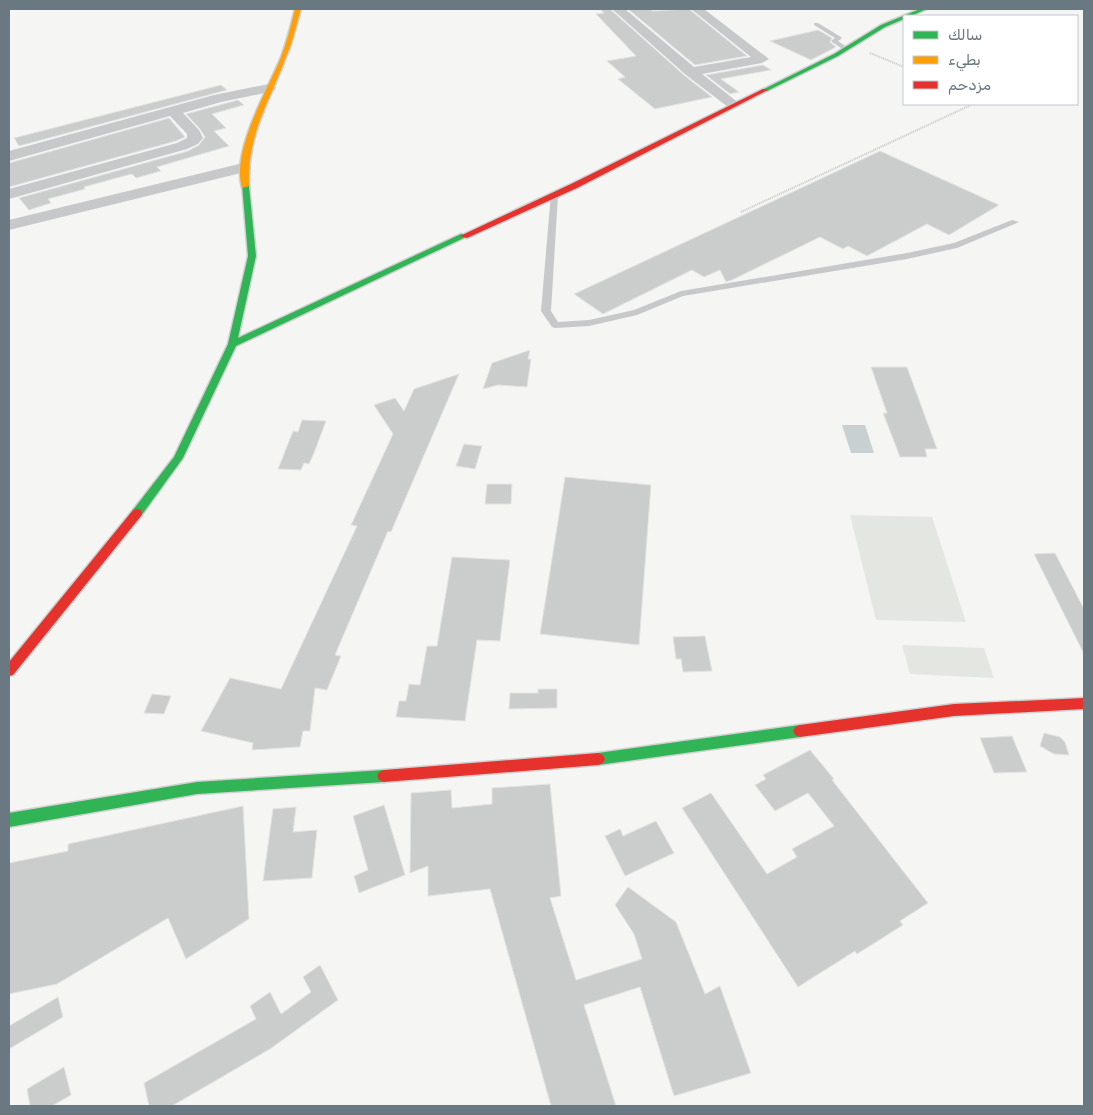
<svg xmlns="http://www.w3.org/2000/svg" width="1093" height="1115" viewBox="0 0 1093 1115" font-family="Rubik,Vazirmatn,sans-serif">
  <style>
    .green { fill: #e4e6e2 }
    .water { fill: #c8d0d2 }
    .building { fill: #cbcccc; stroke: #e4e4e4 }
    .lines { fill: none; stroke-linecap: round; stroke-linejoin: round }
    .fast-casing { stroke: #d0d1d1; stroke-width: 3 }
    .slow-casing { stroke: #d0d1d1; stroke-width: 3 }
    .jam-casing { stroke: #d0d1d1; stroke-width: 3 }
    .path { stroke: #c5c5c6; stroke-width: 2; stroke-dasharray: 1 1; stroke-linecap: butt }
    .lane { fill: #c6c8c9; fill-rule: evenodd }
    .street { fill: #c6c8c9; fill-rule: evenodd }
    .fast { fill: #30b455; fill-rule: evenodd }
    .slow { fill: #ff9f0a; fill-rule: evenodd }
    .jam { fill: #e5322d; fill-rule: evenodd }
  </style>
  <rect width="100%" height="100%" fill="#f5f5f4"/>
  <!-- green -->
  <path class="green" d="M850,515L932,517L966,622L876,620Z
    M902,645L984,648L994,678L910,674Z"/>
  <!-- water -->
  <path class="water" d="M842,425H865L874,453H851Z"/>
  <!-- building -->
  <path class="building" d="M600,9H610L685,76L712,97L655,109L618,79L625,77L607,61L636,56L596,14L604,13Z
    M628,9H649L653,11L689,9L747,56L695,65Z
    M818,30L832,38L830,42L836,47L811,60L770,41Z
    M763,65L771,70L721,79L739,92L730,94L706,75Z
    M221,85L227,90L19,146L14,138Z
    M238,100L244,105L212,114L226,128L214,131L229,146L157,167L161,171L136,178L132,174L124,176L84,187L85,189L48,199L51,203L29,210L19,198L188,151L199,145L205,137L200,129L186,114Z
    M169,118L185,137L176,141L9,187V163Z
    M880,151L999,205L949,235L927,224L867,256L848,246L843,249L820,237L732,280L726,282L720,270L704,277L692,270L603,314L574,294Z
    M530,350L528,359H531L527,387L498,385L483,389L492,363Z
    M871,367H907L937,449H925L927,457H900L883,413H887Z
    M459,374L391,532L388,531L335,655L341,656L327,690L315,688L310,731H303L300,747L252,750L253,743L201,731L230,678L281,689L357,526L351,525L393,434L374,405L395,398L404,411L414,389Z
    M302,420L326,421L314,453L309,464L304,463L301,470L278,469L293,431L298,432Z
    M464,444L482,446L475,469L456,466Z
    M565,477L651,485L639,645L540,634Z
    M487,484H512L511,504H485Z
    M1055,553L1084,609V654L1034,554Z
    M452,557L510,560L500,641L477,640L465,721L396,717L399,701H406L409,684L420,685L427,646H437Z
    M705,636L712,671L683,672L681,659H676L673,637Z
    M538,689H557V708L509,709L510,693H538Z
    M152,694L171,696L164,714L144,713Z
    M1044,733L1060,737L1065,742L1069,755L1054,754L1040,746Z
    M1012,736L1027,772L994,773L980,738Z
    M810,750L834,779L832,780L928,903L900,921L903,925L857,954L855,951L798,987L682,808L711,793L767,874L797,857L792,849L834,826L808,793L775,811L755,785L766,779L763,775Z
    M550,784L561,896L550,898L576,980L642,959L634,934L615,905L628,887L676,922L705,994L720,986L751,1073L674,1096L640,987L584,1005L616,1106H551L490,889L428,896V866L410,873L411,793L451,790L452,808L492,804V788Z
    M384,805L405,875L359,893L354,876L368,870L353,816Z
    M243,806L249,919L186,959L168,918L57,984L9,994V863L68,851V844Z
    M296,807L293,832L317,830L312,878L263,881L273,809Z
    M656,821L674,853L625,876L605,836L620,829L623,836Z
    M320,965L338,1000L270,1049L172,1106H149L144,1083L256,1019L250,1006L270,992L281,1014L311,992L303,977Z
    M58,997L63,1017L9,1049V1026Z
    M64,1067L71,1095L52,1106H30L27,1089Z"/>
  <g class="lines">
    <!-- fast casing -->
    <g class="fast-casing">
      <path id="fast" d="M920,9H927L911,16H904V19L885,27L838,56L767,91L762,90L834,54L881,25Z
        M242,184L249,186L256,256L238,338L461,234L468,236L236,346L183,458L141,516H133L132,513L133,510L174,457L228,344L248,256Z
        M800,725L805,727L807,731L805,735L800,737L598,765L593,763L591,759L593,755L598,753Z
        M384,770L389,772L391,776L389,780L384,782L197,794L9,827V813L197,782Z"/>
    </g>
    <!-- slow casing -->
    <g class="slow-casing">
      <path id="slow" d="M295,9H301C296,25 293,42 286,57C269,103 247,134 249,186L242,188C231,151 267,91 281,57C287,41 291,25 295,9Z"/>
    </g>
    <!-- jam casing -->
    <g class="jam-casing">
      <path id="jam" d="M763,89L768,90L577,188L467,238L460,236L571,184Z
        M137,509L141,510L142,513L141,516L13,675L9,676V662L133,510Z
        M1084,698V709L954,716L800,737L795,735L793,731L795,727L800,725L954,704Z
        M598,753L603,755L605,759L603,763L598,765L384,782L379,780L377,776L379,772L384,770Z"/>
    </g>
    <!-- path -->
    <path class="path" d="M870,53L904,67
      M741,212L973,104"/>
    <!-- lane -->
    <path class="lane" d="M814,23H818L841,37L842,38L838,41L848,48V50H844L832,42L831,41L835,38L814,25Z
      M551,193L558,195L551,311L558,322L589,320L634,310L681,291L907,253L954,243L1012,220L1019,222L957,248L907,259L683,296L637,315L589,326L555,328L552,327L541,311Z"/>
    <!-- street -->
    <path class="street" d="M612,9H625L694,67L751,57L691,9H704L769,59L762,63L702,74L740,104L738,107H728L686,75Z
      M269,84L274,85L276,88L274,91L221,102L183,113L199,130L203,138L198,144L187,149L9,199V189L177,143L187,138V134L170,116L9,161V151L214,95Z
      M243,163L249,165L251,168L249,171L9,230V220Z"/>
    <!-- fast -->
    <use href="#fast" class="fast"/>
    <!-- slow -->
    <use href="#slow" class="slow"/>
    <!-- jam -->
    <use href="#jam" class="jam"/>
  </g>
  <!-- border -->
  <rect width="1093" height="1115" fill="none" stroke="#697881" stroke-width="20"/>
  <!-- legend -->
  <rect x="903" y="15" width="175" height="90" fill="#ffffff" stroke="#c3c9cd"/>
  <rect x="913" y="31" width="25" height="8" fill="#30b455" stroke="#c3c9cd"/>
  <text x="948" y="40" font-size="15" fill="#697881">سالك</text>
  <rect x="913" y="56" width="25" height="8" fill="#ff9f0a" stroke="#c3c9cd"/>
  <text x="948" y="65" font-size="15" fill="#697881">بطيء</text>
  <rect x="913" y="81" width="25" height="8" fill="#e5322d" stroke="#c3c9cd"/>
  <text x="948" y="90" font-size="15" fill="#697881">مزدحم</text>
</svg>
